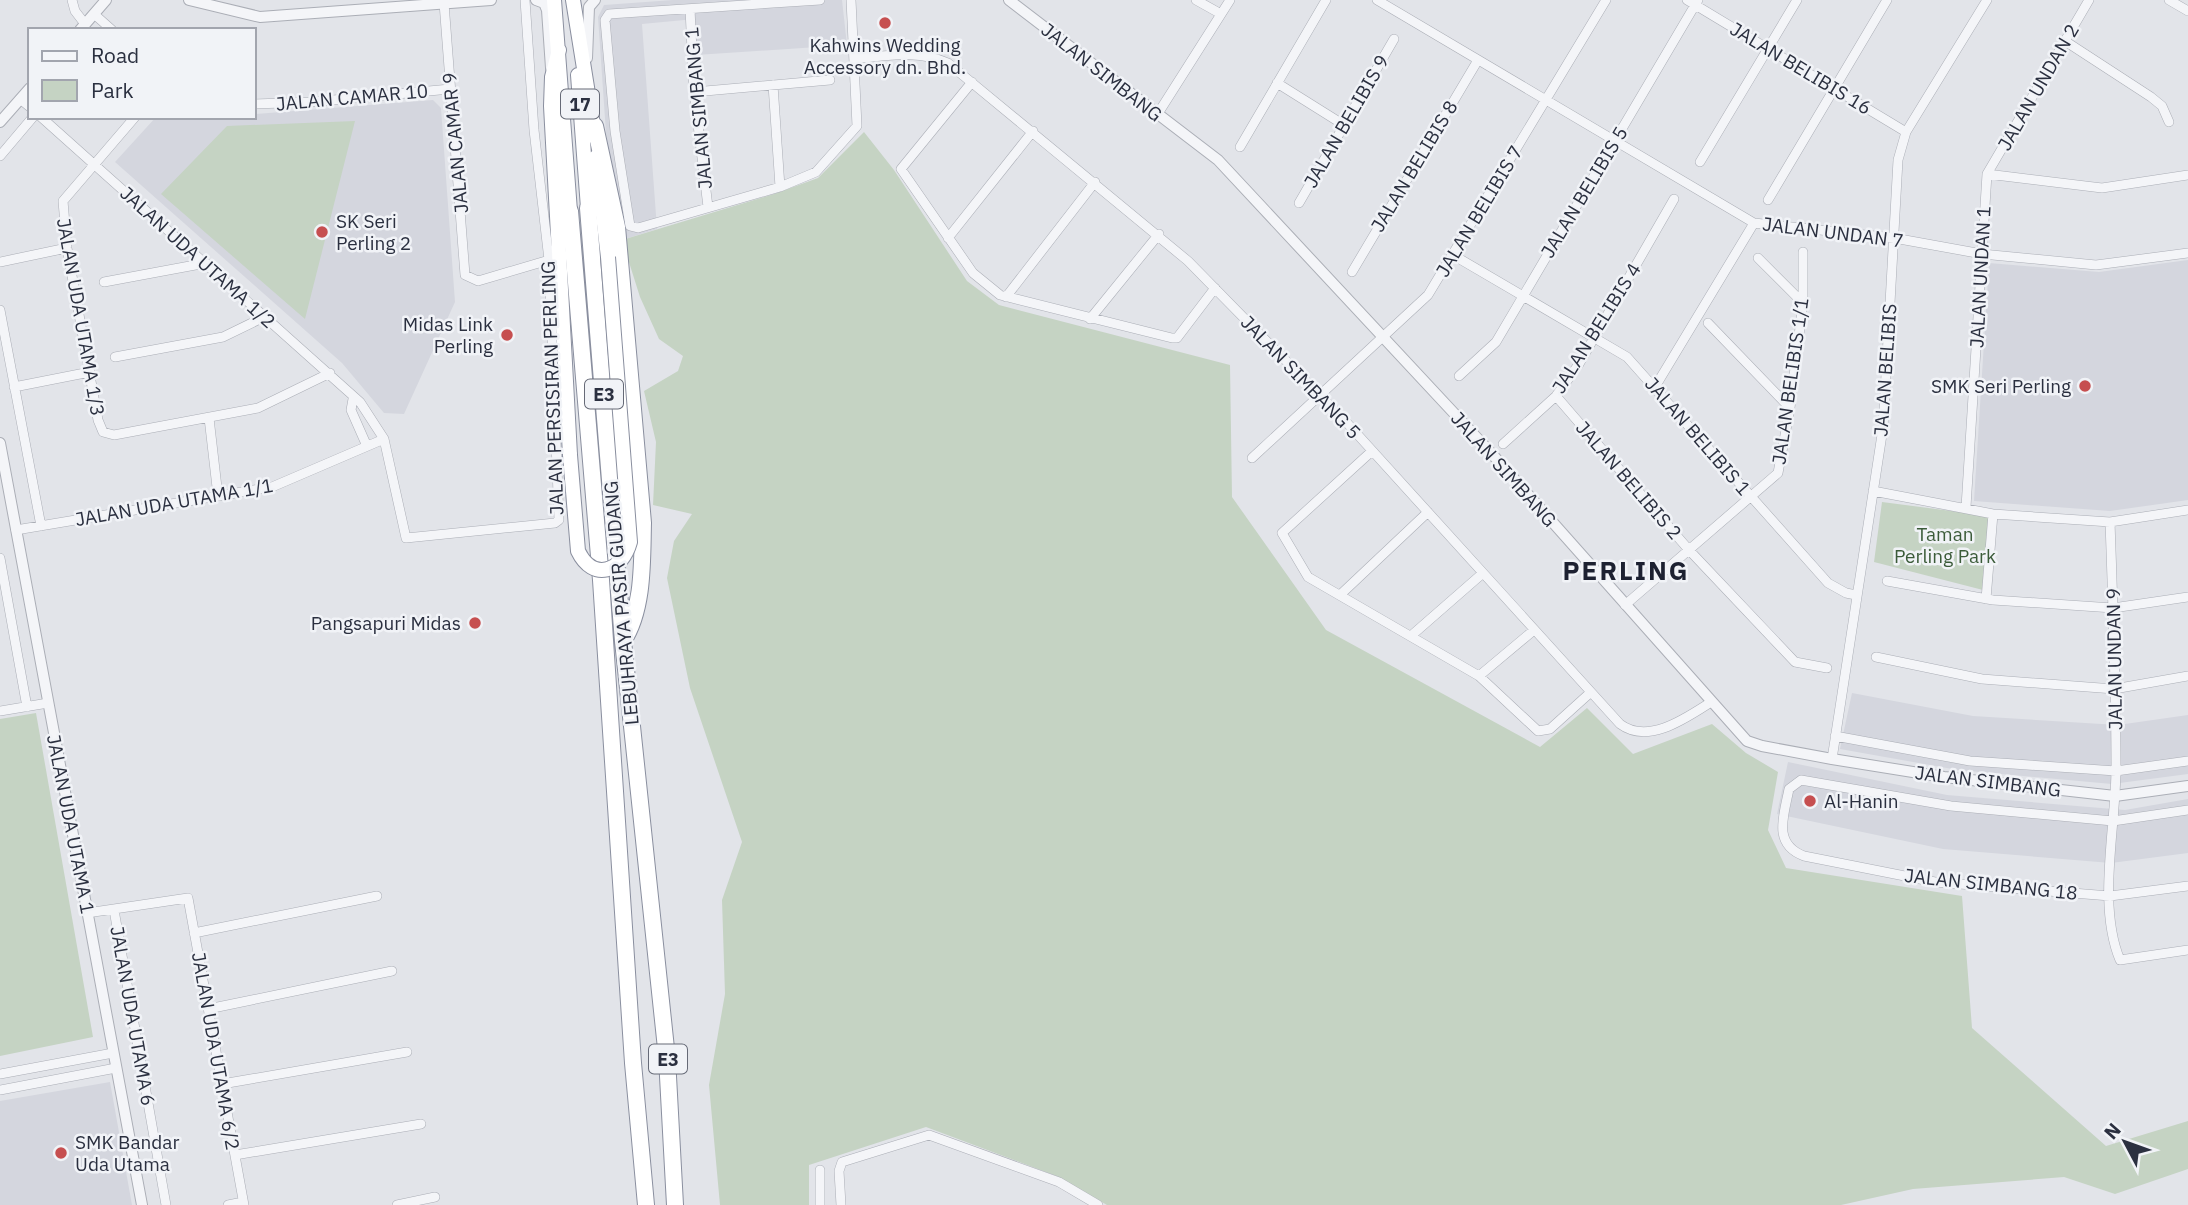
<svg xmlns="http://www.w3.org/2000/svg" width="2188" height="1205" viewBox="0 0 2188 1205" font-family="'IBM Plex Sans',sans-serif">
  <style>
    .built { fill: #d4d6de }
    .green { fill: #c5d3c3 }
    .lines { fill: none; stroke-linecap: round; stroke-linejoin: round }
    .minor-casing { stroke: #abaeb6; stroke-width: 10 }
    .tertiary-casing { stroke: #abaeb6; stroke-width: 12 }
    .trunk-casing { stroke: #8a8f9f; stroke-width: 16 }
    .motorway-casing { stroke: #8a8f9f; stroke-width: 18 }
    .minor { stroke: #f4f5f8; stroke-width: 9 }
    .tertiary { stroke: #f4f5f8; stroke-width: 10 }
    .trunk { stroke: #fff; stroke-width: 14 }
    .motorway { stroke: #fff; stroke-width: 16 }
    .trunk-bridge-casing { stroke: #8a8f9f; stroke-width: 16; stroke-linecap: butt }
    .trunk-bridge { stroke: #fff; stroke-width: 14 }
    .poi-dot { fill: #c64f50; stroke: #f1f3f7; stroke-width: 2.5 }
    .labels { text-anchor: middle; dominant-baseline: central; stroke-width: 5; stroke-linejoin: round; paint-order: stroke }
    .shield { fill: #f1f3f7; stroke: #666a77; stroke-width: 2 }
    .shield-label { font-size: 18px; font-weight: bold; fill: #2b3040 }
    .poi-label { font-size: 19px; fill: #2b3040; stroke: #f1f3f7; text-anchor: start }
    .street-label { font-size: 19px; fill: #2b3040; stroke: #f1f3f7 }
    .park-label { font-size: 19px; fill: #3b5b39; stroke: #f1f3f7 }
    .district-label { font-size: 26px; font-weight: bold; letter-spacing: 2px; fill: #1d2131; stroke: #f1f3f7 }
  </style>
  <rect width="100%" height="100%" fill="#e2e4e9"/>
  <!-- built -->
  <path class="built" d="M673,0H842L847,45L696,55L695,19L642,24L657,229L622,240L606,133L598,17L604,5Z
    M433,100L441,108L455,302L404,414L384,413L342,363L115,162L156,117H254L256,114Z
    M2188,260V500L2110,511L1974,501L1989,263L2099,272Z
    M1852,693L1973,716L2118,725L2188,715V774L2112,784L1958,770L1840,749Z
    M1788,762L1947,795L2125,810L2188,799V853L2111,863L1943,849L1777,814Z
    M110,1082L132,1205H0V1101Z"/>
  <!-- green -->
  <path class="green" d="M355,121L305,319L161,194L227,126Z
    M864,132L894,170L967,281L999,305L1230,365L1232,497L1326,630L1540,747L1587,708L1633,754L1712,724L1746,753L1778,772L1768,830L1786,868L1962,896L1972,1028L2106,1146L2188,1121V1169L2115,1194L2064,1177L1913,1189L1841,1205H1107L1059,1177L926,1127L809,1165V1205H720L709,1085L725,994L722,900L742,842L690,688L667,578L674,541L692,514L653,505L656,442L644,391L678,371L683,356L659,339L640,297L622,240L774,194L818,178Z
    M1882,502L1990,516L1983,590L1874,562Z
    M36,713L93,1037L0,1056V719Z"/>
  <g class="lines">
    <!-- minor casing -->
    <g class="minor-casing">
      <path id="minor" d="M72,0L75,11L85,24
        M820,0L609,14L605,20L615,131L630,226L638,228L780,187L816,172L857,126L851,0
        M1196,0L1221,14
        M1377,0L1754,223L1894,238L1982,254L2096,265L2188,253
        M1687,0L1906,132
        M2169,0L2188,11
        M444,3L465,275L478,281L549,260
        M690,9L694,92L708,207
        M94,14L112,30
        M2065,41L2151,97L2162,106L2169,122
        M854,59C887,56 917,49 948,63L1188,261L1348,424L1620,724C1648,745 1686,718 1711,702
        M972,82L901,169L973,273L1000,295L1172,338H1177L1215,288
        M1277,83L1344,125
        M773,85L780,187
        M694,92L830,80
        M20,99L30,107
        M254,104L312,102L450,89
        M1157,115L1230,0
        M41,117L360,402L384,439L406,538L555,523L559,520L549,260L534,130L525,0
        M135,117L63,201L67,248L98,420L103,432L114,435L258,408L330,373
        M1240,147L1326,0
        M0,156L33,117
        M1700,162L1797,0
        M1987,174L2102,188L2188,175
        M1768,200L1887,0
        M1299,203L1394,39
        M948,238L1033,131
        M1453,255L1627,357L1828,583L1846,593L1856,595
        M1758,258L1803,303
        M0,262L67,248
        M1352,272L1478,60
        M104,282L206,263
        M1006,297L1095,182
        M0,310L41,526
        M1090,319L1159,234
        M1708,323L1790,408
        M115,357L223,337L266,316
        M1459,376L1496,342L1698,0
        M14,387L90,372
        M1655,387L1754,223
        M1556,396L1689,550L1795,662L1827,668
        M353,399L351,410L366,444
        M209,418L218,496
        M1503,444L1556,396L1579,364L1674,199
        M1372,451L1282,533L1308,577L1479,676L1538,731L1550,729L1591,692
        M1252,458L1428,295L1606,0
        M1873,491L1993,514L2110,522L2188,510
        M1966,507L1987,174L2089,0
        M2110,522C2113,604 2116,686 2116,768C2116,827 2097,905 2120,960L2188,950
        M16,530L272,487L384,439
        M0,558L27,707
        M1887,581L1993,600L2113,608L2188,597
        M1340,595L1428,512
        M1986,599L1993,514
        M1625,605L1778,473L1790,408L1803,303V252
        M1412,635L1483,573
        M1876,657L1982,679L2114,689L2188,676
        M1479,676L1534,630
        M0,711L48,703
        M1835,736L1970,761L2116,771L2188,761
        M1832,759L1883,428L1898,160L1906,132L1987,0
        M2188,810L2113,821L1951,806L1801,780L1789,789C1784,815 1772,844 1804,856L1935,882L2110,896L2188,886
        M114,910L166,1205
        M87,913L188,898L244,1205
        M194,933L377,896
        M208,1009L392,971
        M0,1074L113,1053
        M222,1084L407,1052
        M0,1090L116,1068
        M235,1155L421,1124
        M820,1170V1205
        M228,1205L243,1202
        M397,1205L435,1197
        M841,1205L839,1171L842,1162L929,1135L1059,1182L1098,1205"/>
    </g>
    <!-- tertiary casing -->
    <g class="tertiary-casing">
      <path id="tertiary" d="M189,0L260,17L491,0
        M536,0L544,3L547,10L551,68
        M1009,0L1218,160L1492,454L1747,741L1762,746L1832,759L1944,777L2115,796L2188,786
        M80,30L106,0
        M587,58L589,7L595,0
        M0,122L30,88
        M0,443L142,1205"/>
    </g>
    <!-- trunk casing -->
    <g class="trunk-casing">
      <path id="trunk" d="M554,0L570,211
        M573,0L595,137
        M559,50L552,77L551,106L570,455
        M578,75L588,208
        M596,157L608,257"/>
    </g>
    <!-- motorway casing -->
    <g class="motorway-casing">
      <path id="motorway" d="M595,126L617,227L643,523C642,560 644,609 623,641
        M588,208L623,641L667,1058L675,1205
        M570,211L601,580L633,1063L646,1205"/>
    </g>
    <!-- minor -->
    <use href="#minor" class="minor"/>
    <!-- tertiary -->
    <use href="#tertiary" class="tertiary"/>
    <!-- trunk -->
    <use href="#trunk" class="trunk"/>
    <!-- motorway -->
    <use href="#motorway" class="motorway"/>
    <!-- trunk-bridge casing -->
    <g class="trunk-bridge-casing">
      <path id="trunk-bridge" d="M570,455L578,551C593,582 622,572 630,542L608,257"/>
    </g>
    <!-- trunk-bridge -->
    <use href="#trunk-bridge" class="trunk-bridge"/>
  </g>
  <!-- markers -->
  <g class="poi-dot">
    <circle cx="885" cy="23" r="7"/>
    <circle cx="322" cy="232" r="7"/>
    <circle cx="507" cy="335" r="7"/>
    <circle cx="2085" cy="386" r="7"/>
    <circle cx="475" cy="623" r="7"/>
    <circle cx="1810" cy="801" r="7"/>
    <circle cx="61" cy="1153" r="7"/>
  </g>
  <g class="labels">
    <!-- shield labels -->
    <g class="shield">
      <rect x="561" y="89.5" width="38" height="29" rx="5"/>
      <rect x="585" y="379.5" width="38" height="29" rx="5"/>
      <rect x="649" y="1044.5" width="38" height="29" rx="5"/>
    </g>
    <g class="shield-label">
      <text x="580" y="104">17</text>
      <text x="604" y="394">E3</text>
      <text x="668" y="1059">E3</text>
    </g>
    <!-- poi labels -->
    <g class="poi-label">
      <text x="885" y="45" text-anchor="middle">Kahwins Wedding<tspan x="885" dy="22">Accessory dn. Bhd.</tspan></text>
      <text x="336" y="221">SK Seri<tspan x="336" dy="22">Perling 2</tspan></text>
      <text x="493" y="324" text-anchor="end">Midas Link<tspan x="493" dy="22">Perling</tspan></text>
      <text x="2071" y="386" text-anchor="end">SMK Seri Perling</text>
      <text x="461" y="623" text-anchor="end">Pangsapuri Midas</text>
      <text x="1824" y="801">Al-Hanin</text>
      <text x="75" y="1142">SMK Bandar<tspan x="75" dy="22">Uda Utama</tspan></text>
    </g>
    <!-- street labels -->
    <g class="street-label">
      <text transform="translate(1801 68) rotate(31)">JALAN BELIBIS 16</text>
      <text transform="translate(1102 72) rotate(38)">JALAN SIMBANG</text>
      <text transform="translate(2038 87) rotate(-60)">JALAN UNDAN 2</text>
      <text transform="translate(352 97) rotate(-5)">JALAN CAMAR 10</text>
      <text transform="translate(698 108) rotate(-95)">JALAN SIMBANG 1</text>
      <text transform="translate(1346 121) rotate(-60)">JALAN BELIBIS 9</text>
      <text transform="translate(455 143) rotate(-95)">JALAN CAMAR 9</text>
      <text transform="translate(1414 166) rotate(-59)">JALAN BELIBIS 8</text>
      <text transform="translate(1584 192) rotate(-59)">JALAN BELIBIS 5</text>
      <text transform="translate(1479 211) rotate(-59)">JALAN BELIBIS 7</text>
      <text transform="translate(1833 232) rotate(7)">JALAN UNDAN 7</text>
      <text transform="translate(198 257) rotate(42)">JALAN UDA UTAMA 1/2</text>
      <text transform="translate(1980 277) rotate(-87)">JALAN UNDAN 1</text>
      <text transform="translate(81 317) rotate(80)">JALAN UDA UTAMA 1/3</text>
      <text transform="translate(1596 328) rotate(-58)">JALAN BELIBIS 4</text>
      <text transform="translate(1885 370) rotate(-86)">JALAN BELIBIS</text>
      <text transform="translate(1301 377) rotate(46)">JALAN SIMBANG 5</text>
      <text transform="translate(1790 381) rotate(-82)">JALAN BELIBIS 1/1</text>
      <text transform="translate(552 388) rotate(-92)">JALAN PERSISIRAN PERLING</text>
      <text transform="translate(1698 436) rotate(49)">JALAN BELIBIS 1</text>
      <text transform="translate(1504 469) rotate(48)">JALAN SIMBANG</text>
      <text transform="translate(1629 480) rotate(49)">JALAN BELIBIS 2</text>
      <text transform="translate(174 502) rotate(-10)">JALAN UDA UTAMA 1/1</text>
      <text transform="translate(621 603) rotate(-95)">LEBUHRAYA PASIR GUDANG</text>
      <text transform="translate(2114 659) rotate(-91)">JALAN UNDAN 9</text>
      <text transform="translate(1988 781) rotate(7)">JALAN SIMBANG</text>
      <text transform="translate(71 824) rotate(79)">JALAN UDA UTAMA 1</text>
      <text transform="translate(1991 884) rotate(6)">JALAN SIMBANG 18</text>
      <text transform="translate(133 1016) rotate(80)">JALAN UDA UTAMA 6</text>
      <text transform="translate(216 1051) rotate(80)">JALAN UDA UTAMA 6/2</text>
    </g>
    <!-- park labels -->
    <g class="park-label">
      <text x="1945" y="534">Taman<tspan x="1945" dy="22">Perling Park</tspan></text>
    </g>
    <!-- district labels -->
    <g class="district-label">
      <text x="1626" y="570">PERLING</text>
    </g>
  </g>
  <!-- legend -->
  <rect x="28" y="28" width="228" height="91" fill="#f1f3f7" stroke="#a2a5ae" stroke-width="2"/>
  <rect x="42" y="51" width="35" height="10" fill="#f4f5f8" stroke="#a2a5ae" stroke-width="2"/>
  <text x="91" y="63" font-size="21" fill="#2b3040">Road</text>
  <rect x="42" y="80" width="35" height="21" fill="#c5d3c3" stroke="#a2a5ae" stroke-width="2"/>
  <text x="91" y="98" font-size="21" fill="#2b3040">Park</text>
  <!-- north arrow -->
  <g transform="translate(2125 1142) rotate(311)" stroke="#f1f3f7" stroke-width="5" paint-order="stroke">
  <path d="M0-5L12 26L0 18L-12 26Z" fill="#2b3040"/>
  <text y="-10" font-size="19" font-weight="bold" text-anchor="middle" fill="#2b3040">N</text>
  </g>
</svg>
